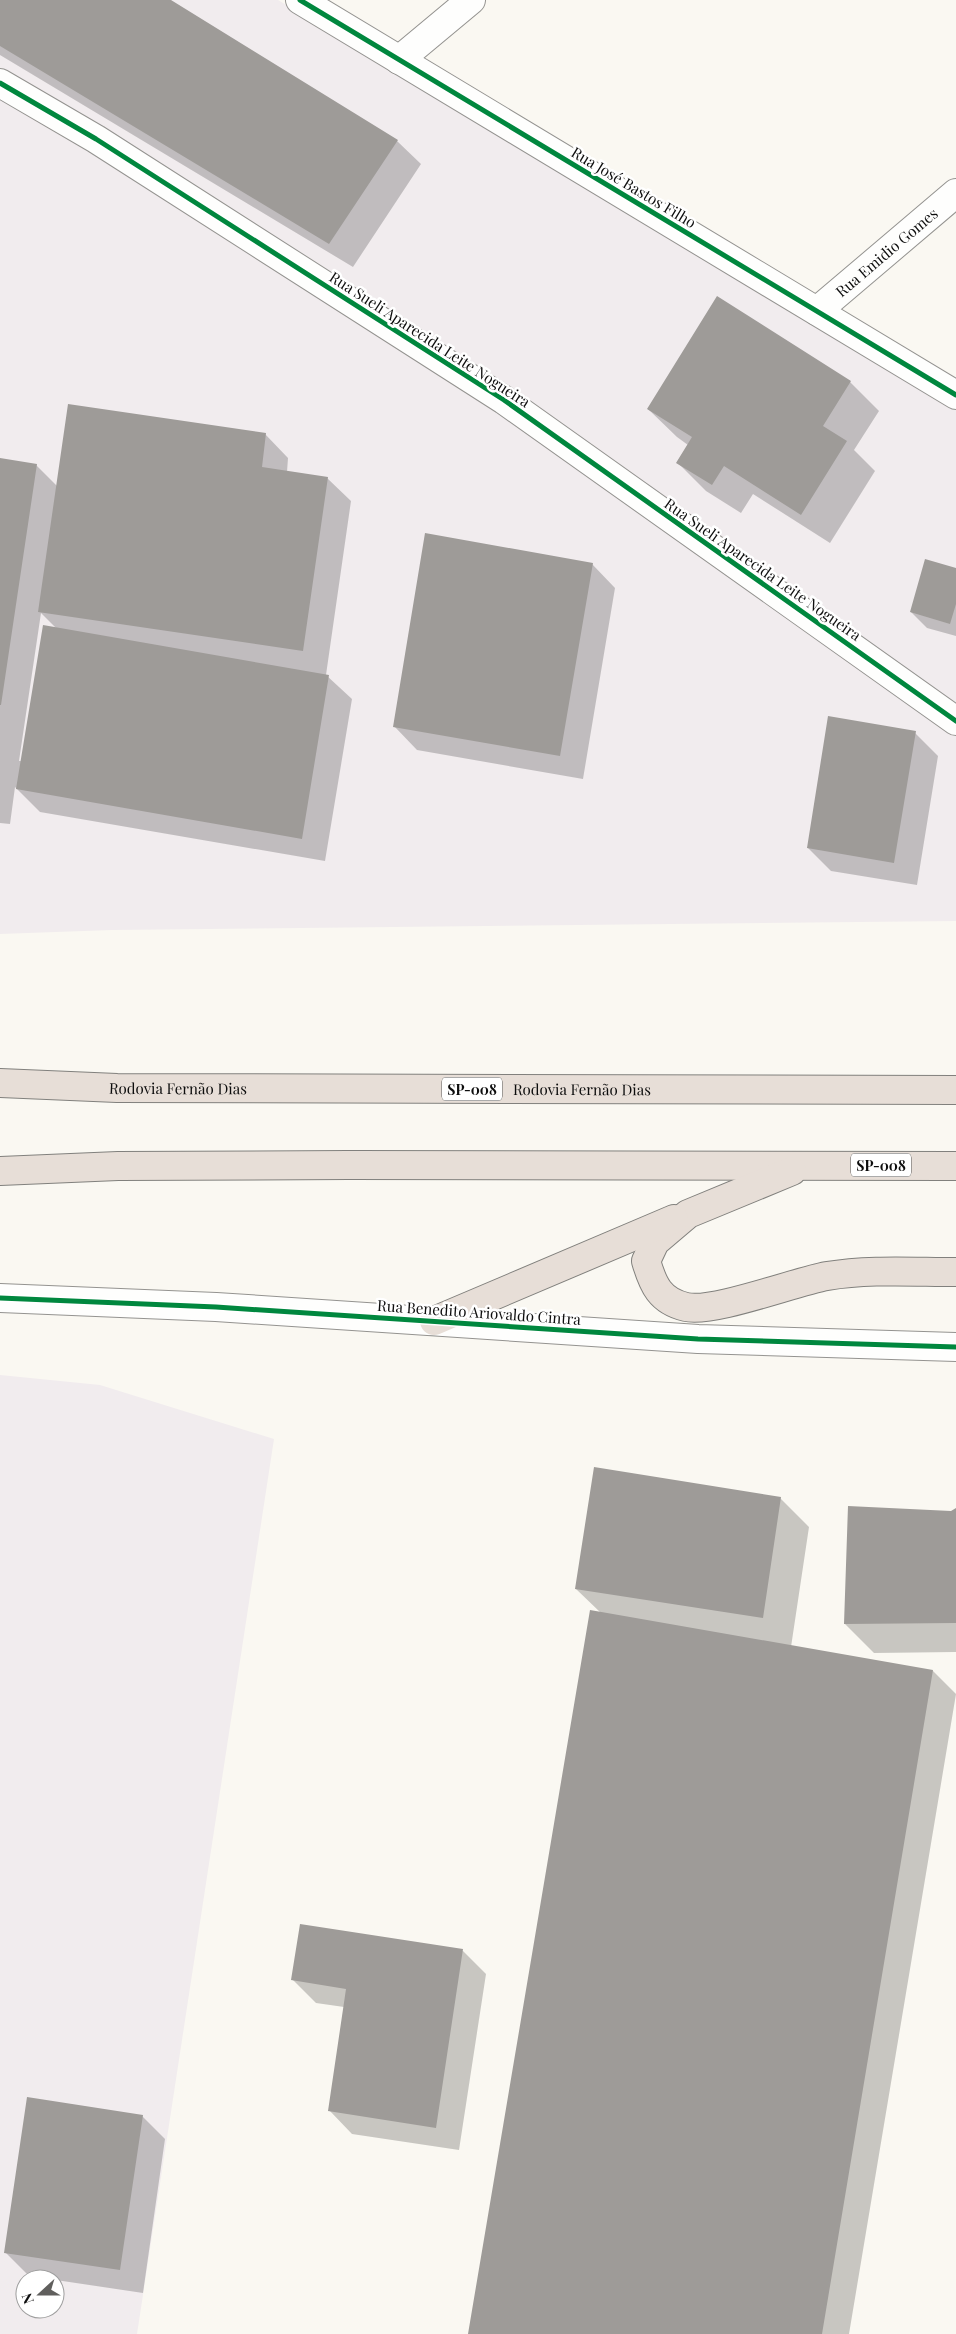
<svg xmlns="http://www.w3.org/2000/svg" width="956" height="2334" viewBox="0 0 956 2334" font-family="'Playfair Display',serif">
  <style>
    .industrial { fill: #f1ecee; fill-rule: evenodd }
    .shadow { fill: #0003; fill-rule: evenodd }
    .building { fill: #9e9b98 }
    .lines { fill: none; stroke-linecap: round; stroke-linejoin: round }
    .minor-casing { stroke: #949390; stroke-width: 30 }
    .highway-casing { stroke: #81807d; stroke-width: 30 }
    .minor { stroke: #fefefd; stroke-width: 28 }
    .highway { stroke: #e7ded7; stroke-width: 28 }
    .cycleway-casing { stroke: #fff; stroke-width: 8 }
    .cycleway { stroke: #00873e; stroke-width: 5 }
    .labels { text-anchor: middle; dominant-baseline: central; stroke-width: 5; stroke-linejoin: round; paint-order: stroke }
    .shield { fill: #fff; stroke: #565656; stroke-width: 1 }
    .shield-label { font-size: 14px; font-weight: bold; fill: #0d0d0d }
    .street-label { font-size: 15px; fill: #0d0d0d; stroke: #fff }
  </style>
  <rect width="100%" height="100%" fill="#faf8f2"/>
  <!-- industrial -->
  <path class="industrial" d="M0,0H278L956,407V921L112,930L0,934Z
    M0,1375L100,1385L274,1439L137,2334H0ZM25,2279H55V2309H25Z"/>
  <!-- shadow -->
  <path class="shadow" d="M0,0H169L397,141L421,164L353,267L0,55Z
    M850,382L879,411L854,450L875,471L830,543L753,494L741,513L706,491L677,462L688,445L677,437L648,409Z
    M265,434L288,458L287,472L327,478L351,501L326,675L352,699L325,861L40,812L15,787L10,824L0,823V459L36,465L57,486ZM41,613L57,629L22,761H19Z
    M592,564L615,588L583,779L417,750L394,726Z
    M956,569V636L927,628L911,612Z
    M915,733L938,756L917,885L831,871L808,848Z
    M780,1498L809,1527L791,1647L933,1671L956,1694L849,2334H470L601,1613L576,1589Z
    M956,1509V1652L874,1653L845,1624Z
    M463,1951L486,1974L459,2150L352,2134L329,2110L344,2007L316,2003L292,1979Z
    M142,2116L165,2139L143,2293L29,2276L5,2252Z"/>
  <!-- building -->
  <path class="building" d="M0,0H171L398,140L329,244L0,46Z
    M717,296L851,381L823,426L847,441L801,515L724,466L712,485L676,463L692,437L647,409Z
    M68,404L266,433L262,467L328,477L303,651L38,612Z
    M0,458L37,464L1,705H0Z
    M425,533L593,563L560,756L393,727Z
    M925,559L956,568V604L950,624L910,612Z
    M43,625L329,675L302,839L16,789Z
    M828,716L916,731L894,863L807,848Z
    M594,1467L781,1497L763,1618L575,1589Z
    M848,1506L951,1511L956,1508V1623L844,1624Z
    M590,1610L933,1670L822,2334H468Z
    M300,1924L463,1949L436,2128L328,2111L346,1989L291,1980Z
    M27,2097L143,2115L120,2270L4,2253Z"/>
  <g class="lines">
    <!-- minor casing -->
    <g class="minor-casing">
      <g id="minor">
        <path d="M300,0L956,395"/>
        <path d="M399,60L471,0"/>
        <path d="M0,83L96,139L504,400L956,721"/>
        <path id="s1" d="M817,311L956,193"/>
        <path d="M0,1298L216,1307L698,1339L956,1347"/>
      </g>
    </g>
    <!-- highway casing -->
    <g class="highway-casing">
      <g id="highway">
        <path id="s2" d="M0,1083L117,1088L956,1090"/>
        <path d="M0,1171L118,1166L349,1165L956,1166"/>
        <path d="M792,1171L688,1214L655,1242L646,1261C653,1285 660,1301 686,1307C714,1313 794,1282 827,1276C869,1269 913,1272 956,1272"/>
        <path d="M434,1321L674,1219"/>
      </g>
    </g>
    <!-- minor -->
    <use href="#minor" class="minor"/>
    <!-- highway -->
    <use href="#highway" class="highway"/>
    <!-- cycleway casing -->
    <g class="cycleway-casing">
      <path id="cycleway" d="M300,0L956,395
        M0,83L96,139L504,400L956,721
        M0,1298L216,1307L698,1339L956,1347"/>
    </g>
    <!-- cycleway -->
    <use href="#cycleway" class="cycleway"/>
  </g>
  <g class="labels">
    <!-- shield labels -->
    <g class="shield">
      <rect x="442" y="1077.5" width="60" height="23" rx="4"/>
      <rect x="851" y="1153.5" width="60" height="23" rx="4"/>
    </g>
    <g class="shield-label">
      <text x="472" y="1089">SP-008</text>
      <text x="881" y="1165">SP-008</text>
    </g>
    <!-- street labels -->
    <g class="street-label">
      <text transform="translate(634 187) rotate(31)">Rua José Bastos Filho</text>
      <text stroke="none"><textPath href="#s1" startOffset="91">Rua Emidio Gomes</textPath></text>
      <text transform="translate(430 339) rotate(33)">Rua Sueli Aparecida Leite Nogueira</text>
      <text transform="translate(763 569) rotate(35)">Rua Sueli Aparecida Leite Nogueira</text>
      <text stroke="none"><textPath href="#s2" startOffset="178">Rodovia Fernão Dias</textPath></text>
      <text stroke="none"><textPath href="#s2" startOffset="582">Rodovia Fernão Dias</textPath></text>
      <text transform="translate(479 1312) rotate(4)">Rua Benedito Ariovaldo Cintra</text>
    </g>
  </g>
  <!-- north arrow -->
  <g transform="translate(40 2294) rotate(249)"><circle r="24" fill="#ffffff" stroke="#9e9e9e"/>
  <path d="M0-4L9 19L0 12L-9 19Z" fill="#605f5d"/>
  <text y="-8" font-size="14" font-weight="bold" text-anchor="middle" fill="#0d0d0d">N</text>
  </g>
</svg>
